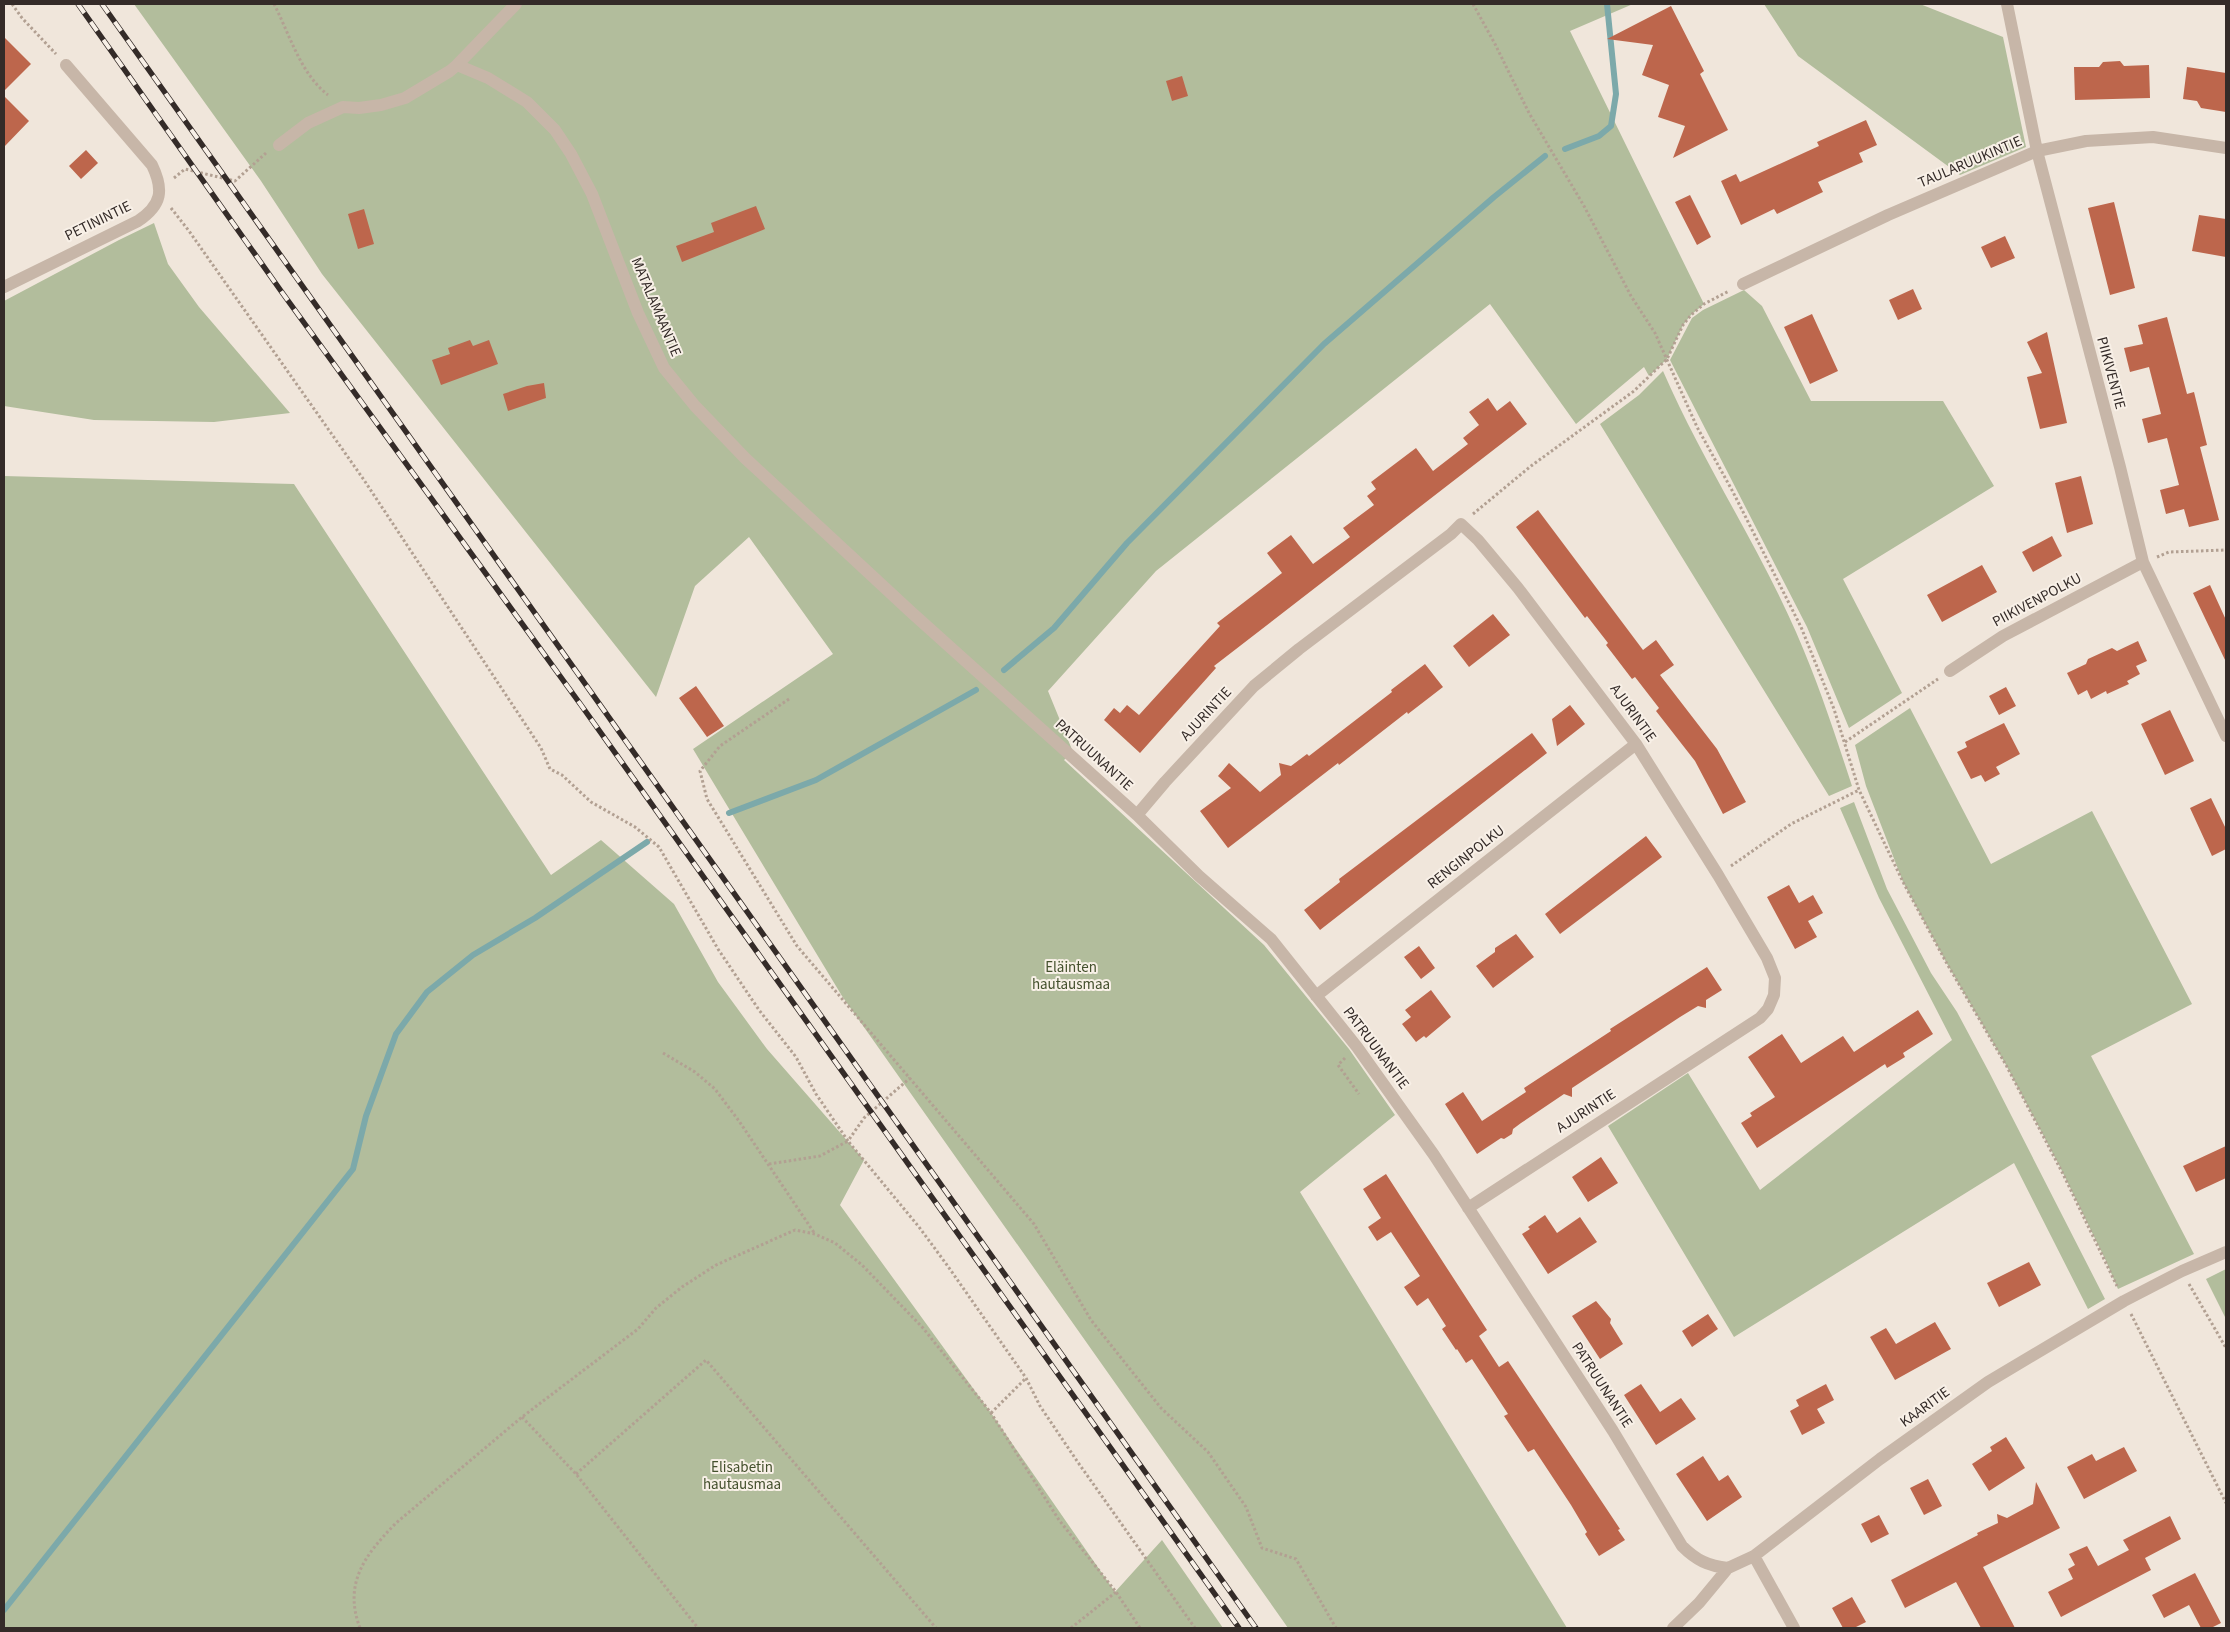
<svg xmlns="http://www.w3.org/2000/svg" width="2230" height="1632" viewBox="0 0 2230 1632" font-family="'Source Sans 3',sans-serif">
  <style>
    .green { fill: #b2bd9c }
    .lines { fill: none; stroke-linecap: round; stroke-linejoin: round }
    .stream { stroke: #7ca9aa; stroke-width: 6 }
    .building { fill: #bd664c }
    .path { stroke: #b2a092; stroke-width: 3; stroke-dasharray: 2.5 2.5; stroke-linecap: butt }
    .minor { stroke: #c7b6a8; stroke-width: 12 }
    .rail-casing { stroke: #342b28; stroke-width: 5.5 }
    .rail { stroke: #f8f0e7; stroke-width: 4; stroke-dasharray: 11; stroke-linecap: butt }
    .labels { text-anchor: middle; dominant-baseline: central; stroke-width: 4; stroke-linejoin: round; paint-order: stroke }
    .street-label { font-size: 15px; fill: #342b28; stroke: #f8f0e7 }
    .park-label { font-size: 15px; fill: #44502d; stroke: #f8f0e7 }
  </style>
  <rect width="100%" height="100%" fill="#f0e6db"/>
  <!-- green -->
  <path class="green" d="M134,4H1633L1570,31L1704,304L1691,315L1683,325L1667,359L1649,376L1644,367L1576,424L1490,304L1156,571L1048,691L1073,752L1064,760L1264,945L1349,1049L1395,1115L1300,1192L1567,1628H1288L842,996L693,749L833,654L749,537L695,586L656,697L322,274L261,181Z
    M1764,4H1920L2003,37L2026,147L1960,175L1798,56Z
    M154,223L168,264L199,307L290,413L214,422L94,420L4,406V301L119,240Z
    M1744,290L1762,306L1811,401H1943L1994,486L1843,579L1902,693L1849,728L1807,627L1670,360L1692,318L1703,310Z
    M1663,371C1702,461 1757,543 1796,632C1818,682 1835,734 1852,786L1829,796L1600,424L1639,395Z
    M4,476L294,484L551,875L601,840L674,904L718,982L767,1049L864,1160L840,1205L991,1413L1115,1592L1162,1540L1223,1628H4Z
    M1910,708L1991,864L2092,811L2192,1004L2091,1056L2194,1254L2118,1289L2106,1261L2060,1167L2006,1065L1946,962L1903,882L1866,786L1855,745Z
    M1854,802L1887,889L1931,973L1957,1012L1989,1072L2105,1299L2088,1309L2014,1163L1734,1337L1608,1126L1688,1073L1760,1190L1952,1040L1879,898L1840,808Z
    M2226,1269V1319L2206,1279Z"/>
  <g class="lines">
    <!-- stream -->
    <path class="stream" d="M1565,149L1599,136L1611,126L1616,94L1607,4
      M1004,670L1054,628L1127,543L1324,344L1494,197L1545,156
      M729,813L816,780L976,690
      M4,1610L353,1169L366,1116L396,1034L427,992L473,955L535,918L647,842"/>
  </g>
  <!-- building -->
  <path class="building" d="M1671,6L1704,71L1700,74L1728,130L1673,158L1685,126L1658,117L1669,85L1642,75L1653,45L1607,39Z
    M4,37L31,64L4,91Z
    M2120,61L2124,66L2149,65L2150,98L2075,100L2074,67H2099L2103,62Z
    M2187,67L2226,73V112L2201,108L2197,101L2183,99Z
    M1182,76L1188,96L1172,101L1166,81Z
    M4,96L29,121L4,147Z
    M1866,120L1877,145L1859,153L1863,162L1818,182L1823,192L1777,214L1774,209L1741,225L1721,181L1736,174L1740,182L1819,146L1817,142Z
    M86,150L98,163L81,179L69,166Z
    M1690,195L1711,237L1697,245L1675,202Z
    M2114,202L2135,288L2110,295L2088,208Z
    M756,206L765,229L682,262L676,246L714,232L711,223Z
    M364,209L374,244L358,249L348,214Z
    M2199,215L2226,219V257L2192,251Z
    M2005,236L2015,258L1991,268L1981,247Z
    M1913,289L1922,309L1898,320L1889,300Z
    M1812,314L1838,371L1810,384L1784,327Z
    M2167,317L2187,394L2194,392L2207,445L2200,447L2219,520L2189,527L2184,509L2166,514L2160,490L2179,485L2167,438L2148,443L2142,419L2161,414L2149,367L2130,372L2124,348L2143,344L2138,325Z
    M2047,332L2067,423L2040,429L2027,377L2042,373L2027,342Z
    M470,340L473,346L489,340L498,364L441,385L432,360L450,354L448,348Z
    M544,383L546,398L508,411L503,394L527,386Z
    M1488,398L1497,411L1510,401L1527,424L1214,666L1216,668L1140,753L1104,720L1114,708L1120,713L1127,705L1139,715L1220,626L1217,623L1282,573L1267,553L1291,535L1313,564L1350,537L1343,528L1374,505L1367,496L1376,489L1371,482L1408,454L1416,448L1433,471L1468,444L1463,438L1479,425L1469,412Z
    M2081,476L2093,524L2067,533L2055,483Z
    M1538,510L1643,650L1656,640L1674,665L1660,675L1717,749L1746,802L1723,814L1695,761L1656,711L1659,708L1635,677L1632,679L1606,645L1608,643L1587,616L1585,618L1516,527Z
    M2052,536L2062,556L2033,572L2022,552Z
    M1982,565L1997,592L1942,622L1927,595Z
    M2210,585L2226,620V662L2193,593Z
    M1493,614L1510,635L1469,667L1453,646Z
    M2138,641L2147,661L2136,666L2140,674L2127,681L2129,684L2107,694L2106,691L2091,699L2087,690L2078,695L2067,673L2086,664L2088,659L2112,648L2117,651Z
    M1425,664L1443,687L1408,714L1407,712L1339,765L1338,763L1228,848L1200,811L1231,788L1218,776L1229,763L1260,792L1281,775L1279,763L1291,766L1307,754L1309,756L1392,692L1391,690Z
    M696,686L724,726L707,737L679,698Z
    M2006,687L2016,706L1999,715L1989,696Z
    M1570,705L1585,724L1557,746L1552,719Z
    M2170,710L2194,761L2165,775L2141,724Z
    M2004,723L2020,754L1996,767L2000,774L1985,782L1981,775L1971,779L1957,752L1967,747L1965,742Z
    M1532,733L1547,753L1320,930L1304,910L1340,882L1339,879Z
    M2211,798L2226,829V849L2212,856L2190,808Z
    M1646,836L1662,857L1560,934L1545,914Z
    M1789,885L1799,903L1813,895L1823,913L1808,921L1817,937L1795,949L1767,897Z
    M1516,934L1534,957L1493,988L1476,966L1495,952V948Z
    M1419,946L1435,968L1421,979L1404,957Z
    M1707,967L1722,990L1706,1000V1008L1698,1006L1680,1017L1572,1088V1097L1564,1094L1521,1123L1513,1129L1512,1134L1504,1139L1501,1138L1477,1154L1445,1104L1463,1092L1482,1121L1526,1092L1524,1088L1611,1031L1610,1029Z
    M1431,990L1451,1017L1426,1038L1424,1036L1416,1042L1402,1024L1411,1017L1405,1010Z
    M1918,1010L1933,1034L1903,1053L1905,1057L1887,1068L1885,1064L1757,1148L1741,1123L1752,1116L1750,1113L1775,1097L1748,1057L1782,1034L1801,1063L1843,1036L1854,1052Z
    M2226,1146V1178L2196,1192L2183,1166Z
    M1601,1157L1618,1183L1588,1202L1572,1177Z
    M1386,1174L1487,1330L1479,1336L1499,1367L1508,1361L1620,1529L1618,1530L1625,1540L1599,1556L1585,1534L1587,1532L1571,1505L1534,1449L1528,1452L1504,1416L1508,1414L1472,1359L1466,1363L1457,1349L1456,1350L1442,1329L1446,1326L1428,1298L1417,1306L1404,1287L1420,1276L1391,1232L1377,1241L1368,1227L1381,1218L1363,1189Z
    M1545,1215L1557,1233L1580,1217L1597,1242L1548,1274L1522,1234L1530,1229L1528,1227Z
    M2029,1262L2041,1285L1999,1307L1987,1283Z
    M1596,1301L1611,1319L1610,1323L1623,1344L1600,1359L1572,1316Z
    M1708,1314L1718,1329L1692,1347L1682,1331Z
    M1935,1322L1951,1349L1895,1380L1870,1337L1886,1328L1896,1344Z
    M1641,1384L1660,1412L1681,1398L1696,1419L1656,1445L1624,1395Z
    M1826,1384L1834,1400L1817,1409L1825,1423L1802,1435L1790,1411L1799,1406L1796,1400Z
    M2006,1437L2025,1468L1989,1491L1972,1464L1992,1451L1990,1447Z
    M2124,1447L2137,1471L2084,1499L2067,1467L2092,1454L2096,1461Z
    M1703,1456L1719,1481L1728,1475L1742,1497L1707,1521L1676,1474Z
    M1928,1479L1942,1506L1924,1515L1910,1488Z
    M2036,1482L2060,1528L1983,1567L2015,1628H1981L1956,1582L1905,1608L1891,1580L1978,1535L1977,1533L1998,1523L1997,1514L2007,1518L2033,1504Z
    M1879,1515L1889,1534L1871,1543L1861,1524Z
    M2170,1516L2181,1539L2145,1558L2151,1570L2061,1617L2048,1592L2073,1579L2068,1569L2075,1565L2069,1554L2087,1546L2098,1566L2129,1550L2123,1540Z
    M2195,1573L2221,1623L2211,1628H2201L2189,1605L2164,1618L2152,1595Z
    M1852,1597L1866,1622L1854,1628H1843L1832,1608Z"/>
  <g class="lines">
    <!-- path -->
    <path class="path" d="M12,4L22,18L56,54
      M274,4C290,35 300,73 328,95
      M1473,4L1495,44L1529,113L1584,206L1631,296L1655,333L1697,427L1733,492L1801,627L1834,709L1859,790L1903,882L1946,962L2006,1065L2062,1172L2117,1286
      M174,178L185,169L235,181L266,153
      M171,208L189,231L364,480L541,748L550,769L562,775L591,802L635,827L659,847L718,949L759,1010L796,1057L816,1094L848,1141L864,1118L910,1078
      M1473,514L1531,466L1634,391L1667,359L1683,325L1691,315L1704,304L1729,291
      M2157,557L2169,552L2226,550
      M789,699L720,746L700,771L707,799L797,946L1034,1224L1091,1320L1161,1408L1208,1452L1246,1507L1262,1548L1296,1559L1336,1628
      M1845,742L1938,679
      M1731,866L1791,824L1859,790
      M663,1053L695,1072L715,1089L739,1121L815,1234
      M1345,1058L1338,1065L1359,1094
      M769,1164L820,1156L848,1141L919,1227L947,1265L1026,1378L1040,1406L1077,1461L1195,1628
      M2189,1284L2226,1348
      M2131,1314L2226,1503
      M991,1413L1026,1378
      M522,1417L576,1474L698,1628
      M576,1474L706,1360L936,1628
      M360,1628C343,1583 365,1555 396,1523L522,1417L638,1329L656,1308L682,1287L716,1265L795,1230L815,1234L835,1243L862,1265L923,1328L991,1413L1059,1520L1116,1592L1140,1628
      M1071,1628L1116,1592"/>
    <!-- minor -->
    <path class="minor" d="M516,4L457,65L488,78L527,102L555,130L571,154L592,194L638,313L664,368L695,406L745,458L911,612L1137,815L1199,876L1271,939L1357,1047L1434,1155L1613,1431L1682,1546C1696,1560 1708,1566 1728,1568
      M2007,4L2037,151L2120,467L2143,562L2226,736
      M279,145L308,123L343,107L359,108L381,105L405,98L450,71L457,65
      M1743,284L1888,215L2037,151L2086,141L2153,137L2226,148
      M4,287L138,221C162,205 164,190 152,165L66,65
      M1950,671L2003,636L2143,562
      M1137,815L1165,782L1254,686L1299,649L1451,534L1461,524L1478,540L1518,588L1636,744L1718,875L1767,958L1775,978L1774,995L1768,1009L1760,1018L1468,1208
      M1316,996L1636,744
      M1754,1556L1794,1628
      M1673,1628L1699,1603L1728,1568L1754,1556L1880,1459L1988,1382L2124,1301L2182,1271L2226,1252"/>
    <!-- rail casing -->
    <g class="rail-casing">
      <path id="rail" d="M78,4L281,291L581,705L1239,1628
        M102,4L1256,1628"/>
    </g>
    <!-- rail -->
    <use href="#rail" class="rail"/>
  </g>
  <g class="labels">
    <!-- street labels -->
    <g class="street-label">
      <text transform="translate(1970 162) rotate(-23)">TAULARUUKINTIE</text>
      <text transform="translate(98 221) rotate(-26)">PETININTIE</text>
      <text transform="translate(656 307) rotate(67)">MATALAMAANTIE</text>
      <text transform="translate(2111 373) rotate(75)">PIIKIVENTIE</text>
      <text transform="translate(2037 600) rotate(-28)">PIIKIVENPOLKU</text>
      <text transform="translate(1633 713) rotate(54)">AJURINTIE</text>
      <text transform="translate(1206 714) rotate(-47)">AJURINTIE</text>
      <text transform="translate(1094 755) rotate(42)">PATRUUNANTIE</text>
      <text transform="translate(1466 857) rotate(-38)">RENGINPOLKU</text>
      <text transform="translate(1376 1048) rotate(53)">PATRUUNANTIE</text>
      <text transform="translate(1586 1111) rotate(-33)">AJURINTIE</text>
      <text transform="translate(1602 1385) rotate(57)">PATRUUNANTIE</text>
      <text transform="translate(1925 1407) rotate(-36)">KAARITIE</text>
    </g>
    <!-- park labels -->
    <g class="park-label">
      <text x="1071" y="967">Eläinten<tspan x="1071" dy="17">hautausmaa</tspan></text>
      <text x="742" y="1467">Elisabetin<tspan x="742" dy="17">hautausmaa</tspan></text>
    </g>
  </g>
  <!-- border -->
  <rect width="2230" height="1632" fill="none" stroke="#342b28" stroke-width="10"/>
</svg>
